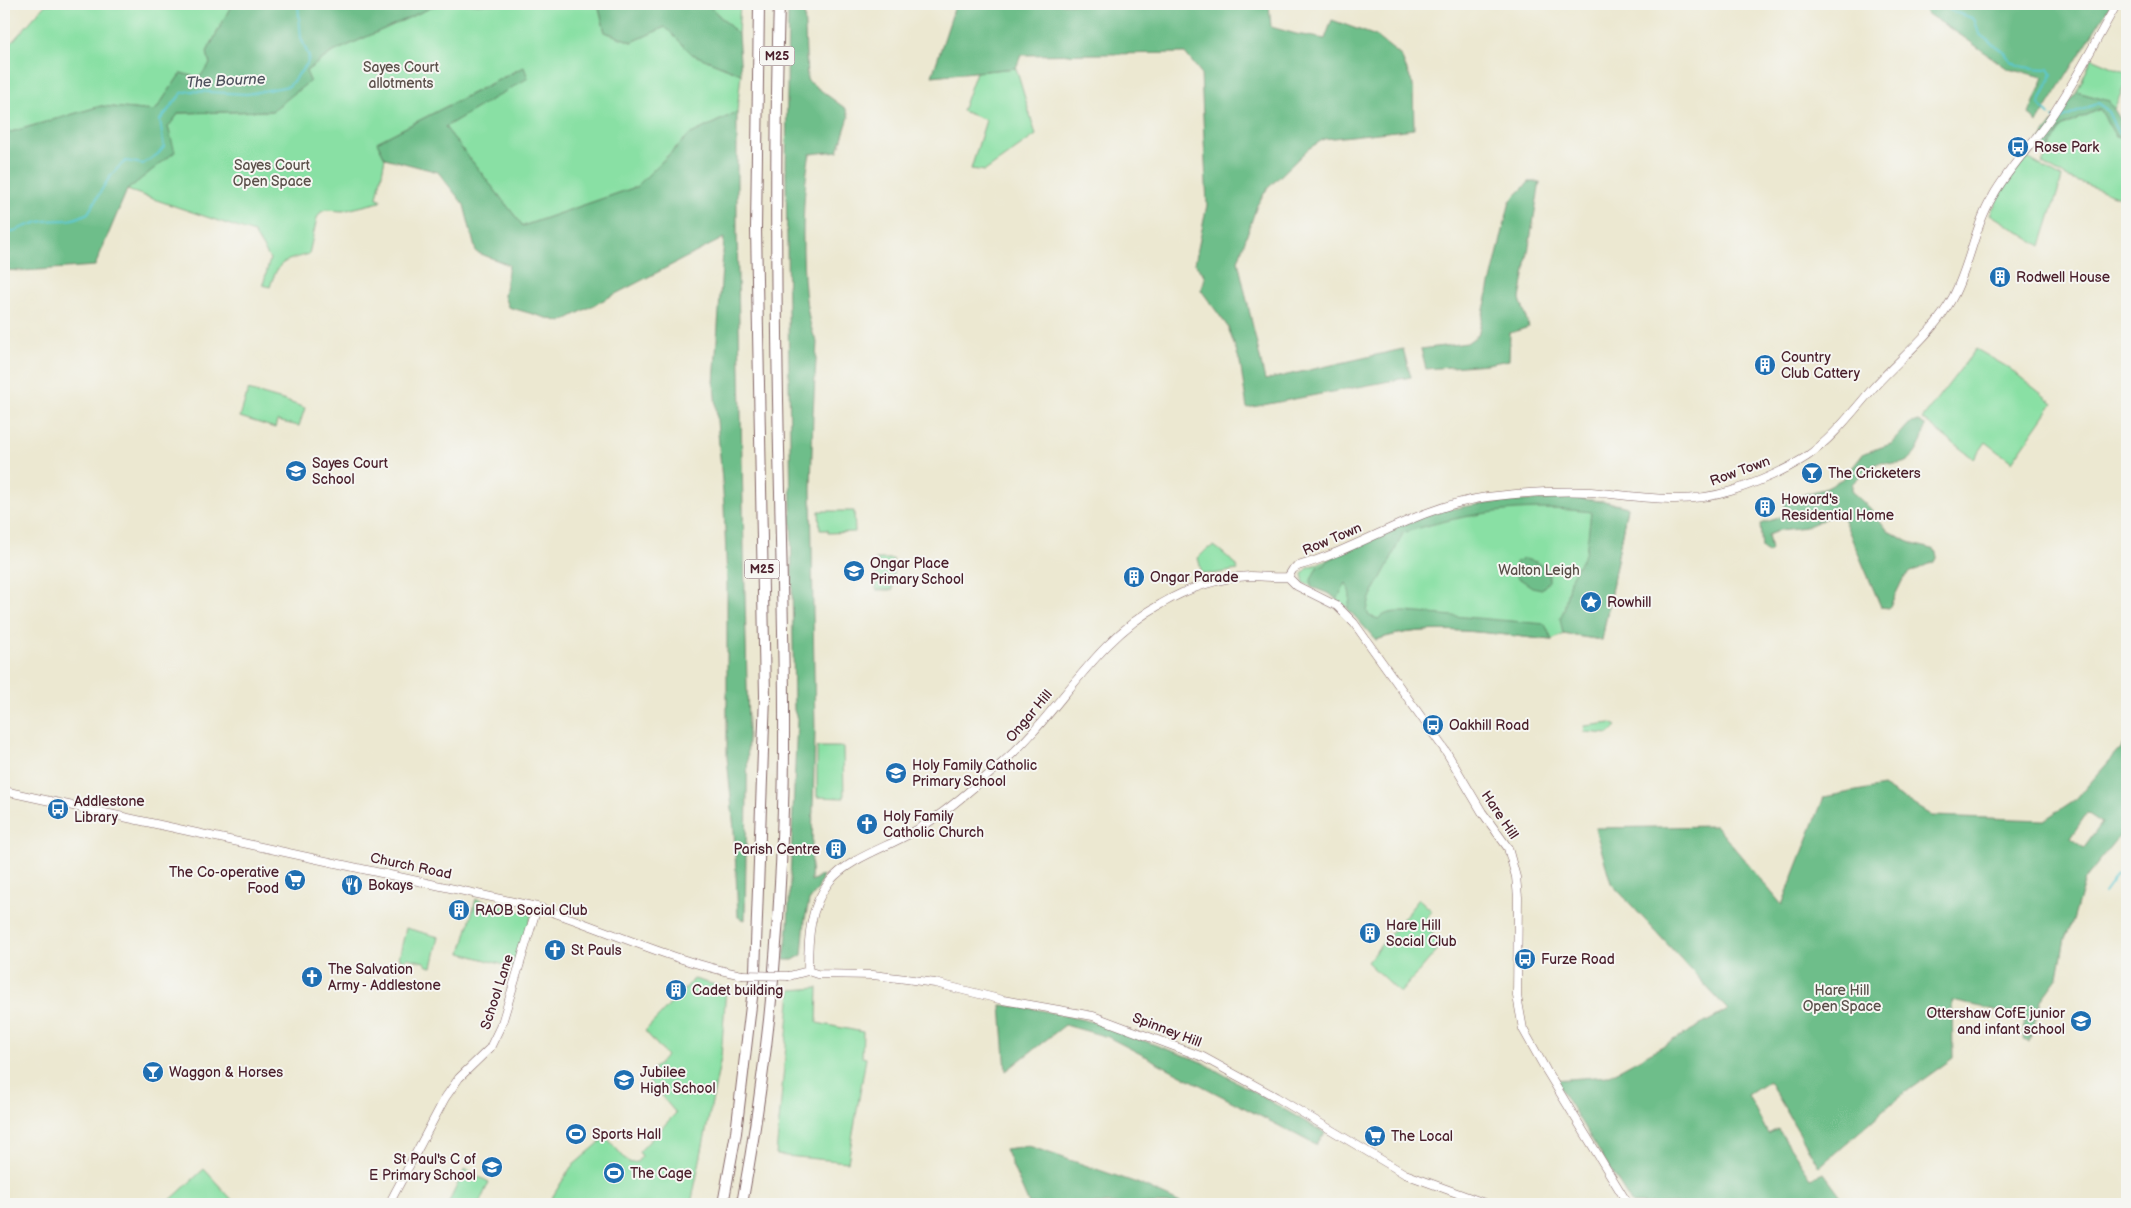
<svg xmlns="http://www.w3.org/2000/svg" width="2131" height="1208" viewBox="0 0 2131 1208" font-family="'Balsamiq Sans',sans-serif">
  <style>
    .green { fill: #89e0a4; stroke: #6a8068 }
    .forest { fill: #6ebe8a; stroke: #5c6e5a; fill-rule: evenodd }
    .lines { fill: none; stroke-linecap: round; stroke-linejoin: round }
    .stream { stroke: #5bc8d1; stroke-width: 2 }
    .secondary-casing { stroke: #836565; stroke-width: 9 }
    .highway-casing { stroke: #836565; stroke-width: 12 }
    .secondary { stroke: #fff; stroke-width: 8 }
    .highway { stroke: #fff; stroke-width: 10 }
    .secondary-bridge-casing { stroke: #836565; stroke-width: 9; stroke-linecap: butt }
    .secondary-bridge { stroke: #fff; stroke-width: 8 }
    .labels { text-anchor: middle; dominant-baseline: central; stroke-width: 4; stroke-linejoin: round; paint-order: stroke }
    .shield { fill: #f6f6f2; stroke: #7e6067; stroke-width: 1 }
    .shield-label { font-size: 12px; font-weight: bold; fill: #4a1f2b }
    .park-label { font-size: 14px; fill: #5a4f49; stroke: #f6f6f2 }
    .poi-label { font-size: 14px; fill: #4a1f2b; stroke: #f6f6f2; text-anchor: start }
    .street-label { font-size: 14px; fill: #4a1f2b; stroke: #f6f6f2 }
    .water-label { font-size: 15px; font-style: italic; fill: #4f525d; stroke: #f6f6f2 }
  </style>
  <rect width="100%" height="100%" fill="#f6f6f2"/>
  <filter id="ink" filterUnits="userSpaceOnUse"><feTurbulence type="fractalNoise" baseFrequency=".02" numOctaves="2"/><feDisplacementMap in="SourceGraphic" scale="10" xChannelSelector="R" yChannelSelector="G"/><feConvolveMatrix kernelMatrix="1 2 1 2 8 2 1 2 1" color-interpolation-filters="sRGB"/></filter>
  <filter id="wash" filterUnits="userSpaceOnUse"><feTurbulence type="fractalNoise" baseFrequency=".0096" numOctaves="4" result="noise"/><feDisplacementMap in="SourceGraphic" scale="20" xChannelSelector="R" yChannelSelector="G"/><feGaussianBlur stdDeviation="1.12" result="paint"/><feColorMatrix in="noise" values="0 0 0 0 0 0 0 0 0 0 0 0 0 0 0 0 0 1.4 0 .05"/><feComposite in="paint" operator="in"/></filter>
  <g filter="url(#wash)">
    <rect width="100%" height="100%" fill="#ece8d1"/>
    <!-- green -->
    <path class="green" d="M46,4H232L207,52L210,64L199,78L181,73L155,111L101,106L4,134V51Z
      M439,4H598L605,32L632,42L665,27L692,54L741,74L737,112L689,135L636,187L523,226L445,127L527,78L523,67L377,142L385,158L377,198L381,199L380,202L343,211L326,210L321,212L317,218L309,254C283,262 279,259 270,287L263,285L270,259L254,233L127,190L174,152L168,127L179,113L272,111L310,80L305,72L331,53Z
      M707,4H740L738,34Z
      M2092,58L2127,73V80L2114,109L2109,101L2077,92Z
      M1016,68L1036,135L985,171L971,169L986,120L962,111L976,72Z
      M2100,109L2116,137L2127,138V200L2066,177L2042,163L2061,127Z
      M2026,157L2062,178L2041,246L1990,214L2008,179Z
      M1976,349L2009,368L2053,403L2012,462L1986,442L1974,459L1922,419Z
      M248,390L286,401L305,408L299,426L277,421L275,428L240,417Z
      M1573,498L1608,502L1627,507L1602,640L1564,634L1552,640C1497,635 1428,621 1376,640L1353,612L1330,594L1304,583L1302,574L1308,568L1406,524L1482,505Z
      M819,511H854L855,532L828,533V530H820Z
      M1214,546C1220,550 1237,564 1238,570L1213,574L1202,573L1198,558L1207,549Z
      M875,559H893V590H876V573H878V561Z
      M1611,723L1617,726L1609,734L1584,732L1585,726Z
      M817,747H843L844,798L817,797Z
      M476,899L532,914L515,968L461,953Z
      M1419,899L1432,911L1425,920L1440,947L1400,993L1367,962Z
      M406,928L439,937L432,967L427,966L424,962L408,958L404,960L399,958Z
      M694,979L726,988L721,1058L691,1204H548L571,1167L606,1137L629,1163L637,1162L642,1156L639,1152L676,1113L645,1077L667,1056L645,1031Z
      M818,988L817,1023L863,1032L862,1057L866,1058L848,1162L776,1155L791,990Z
      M204,1169L236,1204H166Z
      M465,1169L489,1182L479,1204H448Z"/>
    <!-- forest -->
    <path class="forest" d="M232,4H439L331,53L306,71L310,81L272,111L179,113L168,127L175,152L127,190L95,266L23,271L4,270V134L101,106L155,111L181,73L199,78L210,64L207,52Z
      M598,4H707L738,34L741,74L692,54L665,27L632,42L605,32Z
      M788,4H804L807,80L846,109L849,117L838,151L810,154C801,191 798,310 817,342L813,413L811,489L815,732L811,881L823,875L818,889L809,901L805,919L802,955L793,960H784L788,927L797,719L794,710L786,177Z
      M953,4H1269L1271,27L1296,34L1325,39L1332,20L1376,36L1401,56L1413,85L1414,129L1324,139L1308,149L1267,189L1257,205L1238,261L1265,380L1403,349L1411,377L1247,408L1240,362L1228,327L1201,290L1205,277L1195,263L1207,205L1201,73L1185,53L1021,55L1016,68L932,76L955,6Z
      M1923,4H2111L2037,123L2029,114L2044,77L2008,69L1962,36L1926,13Z
      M524,67L528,78L445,127L523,226L636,187L689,135L737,112V234L748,729L745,920L738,917L734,830L727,757V583L724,505L714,384L724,238L561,322L508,307L504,296L509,265L476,252L464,205L438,172L385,158L377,142Z
      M2077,92L2109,101L2125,127H2127V138L2116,137L2100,109L2061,127L2047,153L2031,151Z
      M1529,182H1540L1520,299L1529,327L1510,333L1509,360L1487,364L1426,369L1421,349L1467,343L1478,335L1510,201Z
      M1918,421L1925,425C1923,441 1915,465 1895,464C1888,464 1883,461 1876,464C1867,468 1858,478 1852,484V492L1870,508L1888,531L1913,544L1935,550L1937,556L1934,562L1911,572L1903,579L1889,608L1881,607L1841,513L1836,514L1806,527L1780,530L1768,535L1771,550L1768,553L1762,549L1760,524L1787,515L1784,500L1823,489L1844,478L1864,453L1891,444L1909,424Z
      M1573,498L1608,502L1627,507L1602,640L1563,634L1560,618L1564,610L1570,580L1586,552L1591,512C1526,504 1465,513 1403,533L1389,563L1370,598L1367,611L1369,616L1379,619C1386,611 1397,612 1407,612L1545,624L1552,640C1497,635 1428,621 1376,640L1347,608C1352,600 1350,591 1346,583L1337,600L1330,594L1311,587V580L1317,567L1325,565L1327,561C1364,543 1410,517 1451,509C1490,501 1533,501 1573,498Z
      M1524,559L1537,562L1549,572V581L1542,589L1532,587L1517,577L1516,562Z
      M2127,741V827L2085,879L2073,921L2065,938L2058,977L2041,1000L2029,1042L2023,1040L2024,1016L1952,1001L1953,1058L1899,1097L1819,1167L1769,1081L1748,1095L1768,1134L1778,1129L1811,1178L1824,1173L1847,1204H1632L1555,1080L1608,1076L1728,1010L1611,883L1595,828L1716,826L1782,905L1824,797L1883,786L1932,816L2044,820L2076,799ZM2087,813L2102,823L2084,848L2070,838Z
      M1001,1005L1035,1009L1093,1022L1202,1062L1325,1133L1316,1145L1108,1037L1065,1025L1006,1071Z
      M1029,1146L1137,1183L1183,1204H1029L1005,1149Z"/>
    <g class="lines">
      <!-- stream -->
      <path class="stream" d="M1942,4L1954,12L1972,18L1975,21L1979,34L2005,53C2014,70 2033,68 2049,69L2052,74L2039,104L2049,115
        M2053,117L2059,120L2098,103C2116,112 2109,132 2127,137
        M4,235C18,230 30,223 45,221C65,219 69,223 88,213C100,194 108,174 126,161L143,164L158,154L164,147L160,120L182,93L190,91L247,94L289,86L307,64L309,57L301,38L298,4
        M2104,893L2117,875"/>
    </g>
  </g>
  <g filter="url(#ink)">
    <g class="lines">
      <!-- secondary casing -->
      <g class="secondary-casing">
        <path id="secondary" d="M1288,577L1293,569L1298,566C1364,547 1416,507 1487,497C1521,493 1557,490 1591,492C1639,496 1683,506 1731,491C1756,483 1784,471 1806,457C1832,439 1853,411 1874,387C1901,357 1934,333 1953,297C1970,265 1974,227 1993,196C2011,164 2038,139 2057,108C2079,75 2097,38 2117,4
          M4,791L537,907C606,929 671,961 742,975
          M808,971C808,939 809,907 830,881C850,857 892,846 918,829C948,811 975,786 1001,764C1059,714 1092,642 1161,604C1188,588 1219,578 1250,576C1263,576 1276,578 1288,577L1297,586L1337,606L1354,623L1447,753L1482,812L1508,848L1516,877L1518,897L1517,996L1523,1029L1546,1070L1628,1204
          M808,971L817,974L873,975L906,979L935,983L1003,1000L1093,1016L1203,1057L1276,1097L1405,1174L1487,1204
          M789,976L808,971
          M389,1204L445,1098L459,1078L490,1048L502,1023L537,907"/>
      </g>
      <!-- highway casing -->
      <g class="highway-casing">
        <path id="highway" d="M723,1204L736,1133L755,972L765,696L756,228L759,4
          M742,1204C766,1074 780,940 783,808C786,703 782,598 780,493C776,330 774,168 779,4"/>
      </g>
      <!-- secondary -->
      <use href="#secondary" class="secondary"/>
      <!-- highway -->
      <use href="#highway" class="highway"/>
      <!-- secondary-bridge casing -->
      <g class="secondary-bridge-casing">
        <path id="secondary-bridge" d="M742,975L789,976"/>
      </g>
      <!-- secondary-bridge -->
      <use href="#secondary-bridge" class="secondary-bridge"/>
    </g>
  </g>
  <!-- icons -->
  <defs>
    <g id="bus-disc" transform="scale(1.125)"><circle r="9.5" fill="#1f6fb2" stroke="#f6f6f2"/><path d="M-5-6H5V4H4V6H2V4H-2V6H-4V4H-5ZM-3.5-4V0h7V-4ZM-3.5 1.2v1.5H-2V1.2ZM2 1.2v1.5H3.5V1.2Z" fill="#fff"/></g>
    <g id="building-disc" transform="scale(1.125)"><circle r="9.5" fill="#1f6fb2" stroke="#f6f6f2"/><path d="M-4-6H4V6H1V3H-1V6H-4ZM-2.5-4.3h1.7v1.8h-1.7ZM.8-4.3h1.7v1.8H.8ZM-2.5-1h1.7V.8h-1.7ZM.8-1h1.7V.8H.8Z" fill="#fff"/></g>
    <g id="school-disc" transform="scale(1.125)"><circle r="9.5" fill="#1f6fb2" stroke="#f6f6f2"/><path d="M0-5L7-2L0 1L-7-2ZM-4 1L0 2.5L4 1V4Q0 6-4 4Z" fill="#fff"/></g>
    <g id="bar-disc" transform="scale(1.125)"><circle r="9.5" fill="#1f6fb2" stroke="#f6f6f2"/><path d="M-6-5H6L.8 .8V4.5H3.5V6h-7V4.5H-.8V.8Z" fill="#fff"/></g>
    <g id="sight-disc" transform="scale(1.125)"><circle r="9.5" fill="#1f6fb2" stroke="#f6f6f2"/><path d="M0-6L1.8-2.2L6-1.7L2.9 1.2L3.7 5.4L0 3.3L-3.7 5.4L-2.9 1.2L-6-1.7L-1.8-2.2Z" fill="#fff"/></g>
    <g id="church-disc" transform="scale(1.125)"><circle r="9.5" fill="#1f6fb2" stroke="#f6f6f2"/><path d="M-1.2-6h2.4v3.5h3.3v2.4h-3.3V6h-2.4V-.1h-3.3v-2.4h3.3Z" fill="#fff"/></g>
    <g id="supermarket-disc" transform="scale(1.125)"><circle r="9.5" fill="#1f6fb2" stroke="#f6f6f2"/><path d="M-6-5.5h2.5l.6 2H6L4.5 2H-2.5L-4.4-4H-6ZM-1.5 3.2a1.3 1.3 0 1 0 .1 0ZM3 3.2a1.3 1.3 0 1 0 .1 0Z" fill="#fff"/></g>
    <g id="restaurant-disc" transform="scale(1.125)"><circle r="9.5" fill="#1f6fb2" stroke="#f6f6f2"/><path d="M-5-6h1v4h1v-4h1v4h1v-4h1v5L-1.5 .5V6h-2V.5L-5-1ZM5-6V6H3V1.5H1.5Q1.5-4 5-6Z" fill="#fff"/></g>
    <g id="stadium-disc" transform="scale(1.125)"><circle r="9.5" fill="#1f6fb2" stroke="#f6f6f2"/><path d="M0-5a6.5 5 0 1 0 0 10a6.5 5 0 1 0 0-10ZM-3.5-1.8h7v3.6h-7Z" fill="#fff"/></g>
  </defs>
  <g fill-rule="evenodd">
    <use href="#bus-disc" x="2018" y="147"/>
    <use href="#building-disc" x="2000" y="277"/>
    <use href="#building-disc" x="1765" y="365"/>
    <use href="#school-disc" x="296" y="471"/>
    <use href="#bar-disc" x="1812" y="473"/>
    <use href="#building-disc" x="1765" y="507"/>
    <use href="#school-disc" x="854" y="571"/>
    <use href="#building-disc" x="1134" y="577"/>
    <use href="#sight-disc" x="1591" y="602"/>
    <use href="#bus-disc" x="1433" y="725"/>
    <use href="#school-disc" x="896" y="773"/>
    <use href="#bus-disc" x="58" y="809"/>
    <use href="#church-disc" x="867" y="824"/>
    <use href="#building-disc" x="836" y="849"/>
    <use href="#supermarket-disc" x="295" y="880"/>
    <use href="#restaurant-disc" x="352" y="885"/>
    <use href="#building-disc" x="459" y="910"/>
    <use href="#building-disc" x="1370" y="933"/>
    <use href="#church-disc" x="555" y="950"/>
    <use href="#bus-disc" x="1525" y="959"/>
    <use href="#church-disc" x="312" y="977"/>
    <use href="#building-disc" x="676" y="990"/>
    <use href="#school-disc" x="2081" y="1021"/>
    <use href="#bar-disc" x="153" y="1072"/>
    <use href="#school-disc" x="624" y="1080"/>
    <use href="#stadium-disc" x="576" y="1134"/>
    <use href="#supermarket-disc" x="1375" y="1136"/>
    <use href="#school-disc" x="492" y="1167"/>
    <use href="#stadium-disc" x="614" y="1173"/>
  </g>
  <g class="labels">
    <!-- shield labels -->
    <g class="shield">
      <rect x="759.5" y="46.5" width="35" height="19" rx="4"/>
      <rect x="744.5" y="559.5" width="35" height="19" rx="4"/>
    </g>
    <g class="shield-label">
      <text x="777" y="56">M25</text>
      <text x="762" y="569">M25</text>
    </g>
    <!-- park labels -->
    <g class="park-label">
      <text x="401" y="67">Sayes Court<tspan x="401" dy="16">allotments</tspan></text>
      <text x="272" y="165">Sayes Court<tspan x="272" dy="16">Open Space</tspan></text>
      <text x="1539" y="570">Walton Leigh</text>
      <text x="1842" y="990">Hare Hill<tspan x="1842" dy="16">Open Space</tspan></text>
    </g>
    <!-- poi labels -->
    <g class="poi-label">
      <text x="2034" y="147">Rose Park</text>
      <text x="2016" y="277">Rodwell House</text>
      <text x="1781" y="357">Country<tspan x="1781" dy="16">Club Cattery</tspan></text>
      <text x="312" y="463">Sayes Court<tspan x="312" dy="16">School</tspan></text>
      <text x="1828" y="473">The Cricketers</text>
      <text x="1781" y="499">Howard's<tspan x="1781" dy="16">Residential Home</tspan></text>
      <text x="870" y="563">Ongar Place<tspan x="870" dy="16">Primary School</tspan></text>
      <text x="1150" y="577">Ongar Parade</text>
      <text x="1607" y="602">Rowhill</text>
      <text x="1449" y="725">Oakhill Road</text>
      <text x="912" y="765">Holy Family Catholic<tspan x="912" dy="16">Primary School</tspan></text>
      <text x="74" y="801">Addlestone<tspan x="74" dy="16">Library</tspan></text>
      <text x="883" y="816">Holy Family<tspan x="883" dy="16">Catholic Church</tspan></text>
      <text x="820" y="849" text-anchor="end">Parish Centre</text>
      <text x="279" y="872" text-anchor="end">The Co-operative<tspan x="279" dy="16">Food</tspan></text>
      <text x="368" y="885">Bokays</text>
      <text x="475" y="910">RAOB Social Club</text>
      <text x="1386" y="925">Hare Hill<tspan x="1386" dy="16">Social Club</tspan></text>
      <text x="571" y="950">St Pauls</text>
      <text x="1541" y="959">Furze Road</text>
      <text x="328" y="969">The Salvation<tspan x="328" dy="16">Army - Addlestone</tspan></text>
      <text x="692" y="990">Cadet building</text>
      <text x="2065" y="1013" text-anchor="end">Ottershaw CofE junior<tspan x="2065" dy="16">and infant school</tspan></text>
      <text x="169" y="1072">Waggon &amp; Horses</text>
      <text x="640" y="1072">Jubilee<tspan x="640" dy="16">High School</tspan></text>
      <text x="592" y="1134">Sports Hall</text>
      <text x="1391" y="1136">The Local</text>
      <text x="476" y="1159" text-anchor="end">St Paul's C of<tspan x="476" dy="16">E Primary School</tspan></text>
      <text x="630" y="1173">The Cage</text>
    </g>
    <!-- street labels -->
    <g class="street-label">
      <text transform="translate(1740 471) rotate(-20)">Row Town</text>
      <text transform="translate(1332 539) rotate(-23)">Row Town</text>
      <text transform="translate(1029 716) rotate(-50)">Ongar Hill</text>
      <text transform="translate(1500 815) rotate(56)">Hare Hill</text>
      <text transform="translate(411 866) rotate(12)">Church Road</text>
      <text transform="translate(497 992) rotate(-72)">School Lane</text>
      <text transform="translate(1167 1030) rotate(21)">Spinney Hill</text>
    </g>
    <!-- water labels -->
    <g class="water-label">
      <text transform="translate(226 81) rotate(-3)">The Bourne</text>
    </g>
  </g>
  <!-- margin -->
  <rect width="2131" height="1208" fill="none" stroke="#f6f6f2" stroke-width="20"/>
</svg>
